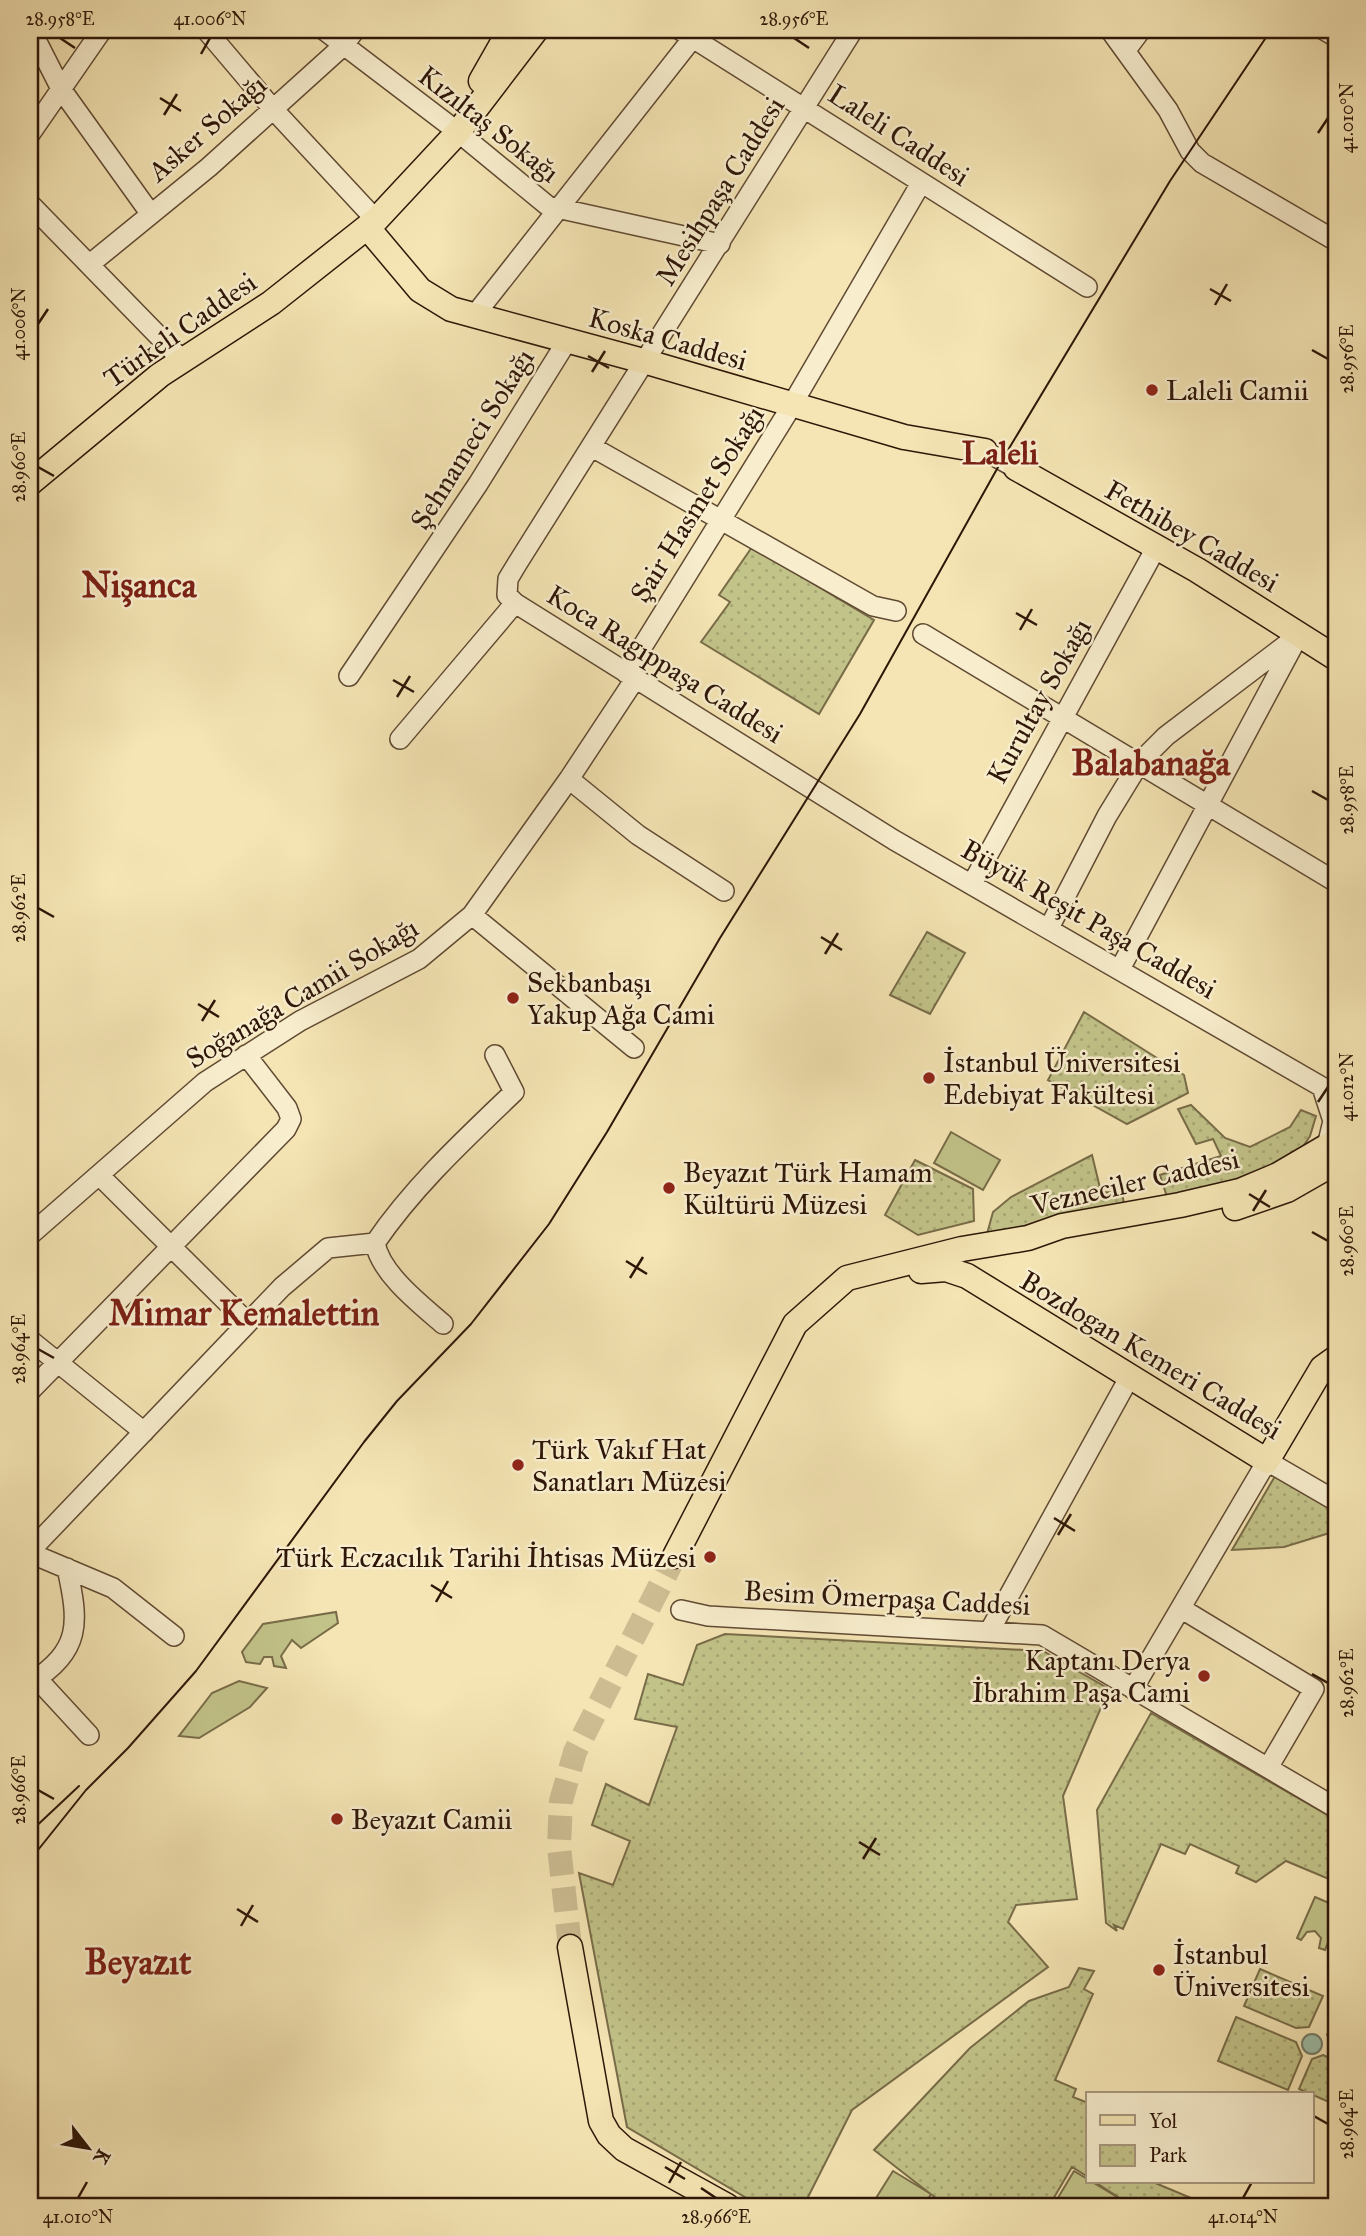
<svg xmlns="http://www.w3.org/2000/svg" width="1366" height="2236" viewBox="0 0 1366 2236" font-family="'IM FELL Great Primer',serif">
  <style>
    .green { fill: #c2c389; stroke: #786c48; stroke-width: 2 }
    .park { fill: url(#park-dots); stroke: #786c48; stroke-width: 2 }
    .water { fill: url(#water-ripples); stroke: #717b69; stroke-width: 2 }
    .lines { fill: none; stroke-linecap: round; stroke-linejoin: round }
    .major-tunnel { stroke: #cdbc92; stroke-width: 24; stroke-dasharray: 24 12; stroke-linecap: butt }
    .minor-casing { stroke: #604a33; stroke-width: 22 }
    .major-casing { stroke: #2e1608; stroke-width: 27 }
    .minor { stroke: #f8eece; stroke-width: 19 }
    .major { stroke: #f5e5b4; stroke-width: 24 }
    .tram { stroke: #2e1608; stroke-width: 2 }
    .ticks { fill: none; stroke: #2e1608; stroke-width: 2.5 }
    .poi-dot { fill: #8f2418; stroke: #f8eece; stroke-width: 2.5 }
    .labels { text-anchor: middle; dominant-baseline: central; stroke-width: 5; stroke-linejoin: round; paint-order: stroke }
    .street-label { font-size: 28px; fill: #2e1608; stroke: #f8eece }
    .poi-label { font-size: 28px; fill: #2e1608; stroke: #f8eece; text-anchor: start }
    .quarter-label { font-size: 32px; font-weight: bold; fill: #7a1f14; stroke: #f8eece }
    .district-label { font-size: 35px; font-weight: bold; fill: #7a1f14; stroke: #f8eece }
    .neatline { fill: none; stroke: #2e1608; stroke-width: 2.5 }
    .ticks-label { font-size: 18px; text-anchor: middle; fill: #2e1608 }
  </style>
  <defs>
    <pattern id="park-dots" width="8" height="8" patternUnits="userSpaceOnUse" patternTransform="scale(1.75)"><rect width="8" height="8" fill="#c2c389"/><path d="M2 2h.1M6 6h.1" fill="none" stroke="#a7a775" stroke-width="1.8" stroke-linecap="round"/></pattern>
    <pattern id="water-ripples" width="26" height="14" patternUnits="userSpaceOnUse" patternTransform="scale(1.75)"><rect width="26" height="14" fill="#9dbfa9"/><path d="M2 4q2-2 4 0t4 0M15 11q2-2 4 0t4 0" fill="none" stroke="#88a390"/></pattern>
  </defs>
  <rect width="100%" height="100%" fill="#f5e5b4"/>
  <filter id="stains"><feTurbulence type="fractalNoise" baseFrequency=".00286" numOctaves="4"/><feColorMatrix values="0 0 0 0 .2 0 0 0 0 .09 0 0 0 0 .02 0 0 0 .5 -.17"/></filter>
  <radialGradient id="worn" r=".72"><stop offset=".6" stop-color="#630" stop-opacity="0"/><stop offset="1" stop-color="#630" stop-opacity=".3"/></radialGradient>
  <!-- green -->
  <path class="green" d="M951,1132L1000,1160L983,1190L934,1163Z
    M336,1612L338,1623L301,1648L292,1640L281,1656L286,1668L274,1666L272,1657H264L260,1664L246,1662L242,1652L263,1624Z
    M239,1681L267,1688L250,1707L199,1738L179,1736L212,1693Z
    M1315,1897L1336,1906V1924L1325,1950L1319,1948L1321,1938L1315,1931L1307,1932L1301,1940L1297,1938Z
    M893,2171L931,2194L924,2206H871Z
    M1074,2171L1132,2206H1053Z"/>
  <!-- park -->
  <path class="park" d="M752,547L874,620L819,714L701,642L730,602L719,595Z
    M927,932L965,953L930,1014L890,995Z
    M1084,1012L1184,1075L1188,1093L1127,1124L1048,1080Z
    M1191,1105L1225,1138L1250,1147L1290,1127L1301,1110L1316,1116L1310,1136L1297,1156L1238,1179L1167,1197L1160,1175L1221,1156L1213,1139L1196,1144L1178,1109Z
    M1092,1155L1101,1192L1122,1193L1124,1204L987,1234L993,1212L1011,1197Z
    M915,1160L973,1189L974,1221L918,1235L885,1215Z
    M1278,1471L1336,1505V1531L1284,1547L1232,1550Z
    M725,1634L1043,1651L1109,1689L1063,1796L1077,1899L1016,1905L1008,1922L1048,1967L852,2110L806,2201L808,2206H760L627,2127L579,1873L613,1885L630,1841L592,1825L606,1784L649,1805L677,1727L635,1719L648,1674L683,1685L697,1645Z
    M1151,1713L1336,1820V1882L1286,1861L1256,1882L1236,1873L1239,1866L1190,1844L1185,1854L1161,1844L1123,1929L1114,1925L1117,1931L1106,1923L1097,1810Z
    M1079,1968L1094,1971L1084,1989L1093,1994L1055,2080L1076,2089L1073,2097L1088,2103V2177L1072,2167L1049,2206H946L874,2150L970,2048L1029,2001L1069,1987Z
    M1260,1969L1323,1996L1309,2027L1296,2028L1244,2006Z
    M1336,2013V2049L1327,2035Z
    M1236,2017L1296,2042L1302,2056L1288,2090L1218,2061Z
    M1323,2055L1336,2061V2105L1299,2089L1312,2059Z
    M1095,2182H1153L1210,2206H1132Z"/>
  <!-- water -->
  <path class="water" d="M1302 2044a10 10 0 1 1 20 0a10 10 0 1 1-20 0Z"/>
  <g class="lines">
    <!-- major-tunnel -->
    <path class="major-tunnel" d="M570,1947L559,1847L561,1801L575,1752L675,1556"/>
    <!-- minor casing -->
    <g class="minor-casing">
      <path id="minor" d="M31,30L61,89L150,213
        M206,30L273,109L376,220
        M324,30L458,132L548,206L720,244
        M680,30L1087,287
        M853,30L517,564L508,579L507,595L515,603L894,840L1322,1087L1336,1090
        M1110,30L1168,110L1190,151L1202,163L1336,241
        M1324,30L1336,37
        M1126,50L1141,30
        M30,134L102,30
        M30,204L182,360
        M90,264L209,167L343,46L355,30
        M474,316L699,30
        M592,447L873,606L896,611
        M985,451L1016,468
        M923,634L1336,882
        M626,673L786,415L921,183
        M349,676L478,484L567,341
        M400,739L515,603
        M569,779L638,835L724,891
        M972,884L1157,546
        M472,915L634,1048
        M1049,928L1107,816L1140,762L1166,736L1299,635
        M1120,969L1295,642
        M1322,1087L1333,1121L1327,1146
        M99,1175L247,1322
        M30,1235L205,1082L300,1021L419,959L472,915L569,779L635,679
        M375,1243C414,1186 465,1139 514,1092L495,1055
        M375,1243C381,1274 420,1304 443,1324
        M30,1340L144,1432
        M30,1391L286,1129L291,1119L287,1108L246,1055
        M30,1551L282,1287L328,1248L375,1243
        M30,1553L113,1588L174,1636
        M1182,1609L1314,1689L1268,1768
        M681,1610L708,1616L1042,1635L1336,1808
        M989,1632L1129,1378
        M30,1671L89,1735
        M30,1683C82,1650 79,1623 67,1568
        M1133,1689L1267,1461L1336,1501"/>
    </g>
    <!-- major casing -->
    <g class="major-casing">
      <path id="major" d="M481,81L510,30
        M367,227L420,290L451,309L647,362L904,437L985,451
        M1016,468L1197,570L1336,658
        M30,483L160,375L271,303L376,220L458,132L536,30
        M1235,1208L1287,1190L1336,1162
        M921,1271L946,1269L967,1276L1267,1461L1322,1368L1336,1358
        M675,1556L795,1324L847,1278L962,1249L1028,1238L1062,1226L1180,1205L1240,1191L1278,1175L1336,1141
        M570,1947L601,2121L609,2135L624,2149L727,2206"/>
    </g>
    <!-- minor -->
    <use href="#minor" class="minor"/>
    <!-- major -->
    <use href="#major" class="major"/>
    <!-- tram -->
    <path class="tram" d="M30,1832L79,1786
      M30,1860L86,1790L128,1748L196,1671L364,1442L397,1401L471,1324L549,1224L607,1132L720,938L860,714L1002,460L1170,181L1271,30"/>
  </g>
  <!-- ticks -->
  <path class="ticks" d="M60,38L75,48M794,38L809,48M201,54L210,38M160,98L181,111M164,115L177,94M1318,133L1328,118M1210,289L1231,301M1215,305L1227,284M38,324L48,309M1312,350L1328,359M588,356L609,368M592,372L605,351M38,467L54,476M1016,613L1037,625M1020,630L1032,609M393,680L414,692M397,697L410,676M1312,791L1328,800M38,908L54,917M821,937L842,950M825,954L838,933M198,1004L219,1017M202,1021L215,1000M1318,1102L1328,1087M1249,1194L1270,1207M1253,1211L1266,1190M1312,1232L1328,1241M626,1261L647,1274M630,1278L643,1257M38,1349L54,1358M1054,1518L1075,1531M1058,1535L1071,1514M431,1585L452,1598M436,1602L448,1581M1312,1674L1328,1683M38,1790L54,1799M859,1842L880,1855M863,1859L876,1838M237,1909L258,1922M241,1926L253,1905M1312,2115L1328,2124M665,2167L685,2179M669,2183L681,2162M701,2188L716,2198M78,2198L87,2182M1243,2198L1252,2182"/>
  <!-- markers -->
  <g class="poi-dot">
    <circle cx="1152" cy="390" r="7"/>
    <circle cx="513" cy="998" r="7"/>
    <circle cx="929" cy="1078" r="7"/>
    <circle cx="669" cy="1188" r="7"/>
    <circle cx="518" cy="1465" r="7"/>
    <circle cx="710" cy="1557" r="7"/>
    <circle cx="1204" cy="1676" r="7"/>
    <circle cx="337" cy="1819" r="7"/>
    <circle cx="1159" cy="1970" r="7"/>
  </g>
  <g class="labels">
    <!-- street labels -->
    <g class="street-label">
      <text transform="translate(489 124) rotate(38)">Kızıltaş Sokağı</text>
      <text transform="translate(207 128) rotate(-41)">Asker Sokağı</text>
      <text transform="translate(899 135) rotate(33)">Laleli Caddesi</text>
      <text transform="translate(720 191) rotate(-58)">Mesihpaşa Caddesi</text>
      <text transform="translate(180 330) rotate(-35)">Türkeli Caddesi</text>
      <text transform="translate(668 339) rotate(16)">Koska Caddesi</text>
      <text transform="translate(472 439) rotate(-58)">Şehnameci Sokağı</text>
      <text transform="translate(697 504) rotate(-58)">Şair Hasmet Sokağı</text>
      <text transform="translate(1192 536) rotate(30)">Fethibey Caddesi</text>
      <text transform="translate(665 664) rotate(32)">Koca Ragıppaşa Caddesi</text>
      <text transform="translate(1039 701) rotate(-61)">Kurultay Sokağı</text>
      <text transform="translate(1089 919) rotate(30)">Büyük Reşit Paşa Caddesi</text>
      <text transform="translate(302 993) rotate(-31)">Soğanağa Camii Sokağı</text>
      <text transform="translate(1135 1182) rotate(-13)">Vezneciler Caddesi</text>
      <text transform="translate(1151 1355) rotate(31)">Bozdogan Kemeri Caddesi</text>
      <text transform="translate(887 1598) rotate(3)">Besim Ömerpaşa Caddesi</text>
    </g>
    <!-- poi labels -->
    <g class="poi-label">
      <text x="1166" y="390">Laleli Camii</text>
      <text x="527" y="982">Sekbanbaşı<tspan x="527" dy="32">Yakup Ağa Cami</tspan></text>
      <text x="943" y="1062">İstanbul Üniversitesi<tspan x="943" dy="32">Edebiyat Fakültesi</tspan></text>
      <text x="683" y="1172">Beyazıt Türk Hamam<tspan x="683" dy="32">Kültürü Müzesi</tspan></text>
      <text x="532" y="1449">Türk Vakıf Hat<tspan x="532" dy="32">Sanatları Müzesi</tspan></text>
      <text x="696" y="1557" text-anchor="end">Türk Eczacılık Tarihi İhtisas Müzesi</text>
      <text x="1190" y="1660" text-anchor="end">Kaptanı Derya<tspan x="1190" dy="32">İbrahim Paşa Cami</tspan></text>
      <text x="351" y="1819">Beyazıt Camii</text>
      <text x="1173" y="1954">İstanbul<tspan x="1173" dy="32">Üniversitesi</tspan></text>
    </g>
    <!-- quarter labels -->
    <g class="quarter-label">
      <text x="1000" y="453">Laleli</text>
    </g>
    <!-- district labels -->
    <g class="district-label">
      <text x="139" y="585">Nişanca</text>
      <text x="1151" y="763">Balabanağa</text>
      <text x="244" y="1313">Mimar Kemalettin</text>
      <text x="138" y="1962">Beyazıt</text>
    </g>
  </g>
  <!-- margin -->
  <rect width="1366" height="2236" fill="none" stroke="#f5e5b4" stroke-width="77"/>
  <!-- legend -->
  <rect x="1086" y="2092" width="228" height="91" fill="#f8eece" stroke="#a7987f" stroke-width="2"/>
  <rect x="1100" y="2115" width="35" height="10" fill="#f5e5b4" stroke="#a7987f" stroke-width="2"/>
  <text x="1149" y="2128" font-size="21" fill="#2e1608">Yol</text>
  <rect x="1100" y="2145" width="35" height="21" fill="url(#park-dots)" stroke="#a7987f" stroke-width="2"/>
  <text x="1149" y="2162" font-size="21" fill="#2e1608">Park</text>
  <!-- north arrow -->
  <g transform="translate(88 2148) rotate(121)" stroke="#f8eece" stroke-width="5" paint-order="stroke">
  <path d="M0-5L12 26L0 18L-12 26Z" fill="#2e1608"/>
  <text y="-10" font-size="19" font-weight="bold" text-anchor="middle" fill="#2e1608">K</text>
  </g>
  <rect x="38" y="38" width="1290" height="2160" class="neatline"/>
  <g class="ticks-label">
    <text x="60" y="25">28.958°E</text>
    <text x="210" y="25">41.006°N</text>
    <text x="794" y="25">28.956°E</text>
    <text transform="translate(1347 118) rotate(-90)" y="6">41.010°N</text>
    <text transform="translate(19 324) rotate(-90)" y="6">41.006°N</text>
    <text transform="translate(1347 359) rotate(-90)" y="6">28.956°E</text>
    <text transform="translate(19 467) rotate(-90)" y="6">28.960°E</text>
    <text transform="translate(1347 800) rotate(-90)" y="6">28.958°E</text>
    <text transform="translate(19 908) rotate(-90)" y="6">28.962°E</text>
    <text transform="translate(1347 1087) rotate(-90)" y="6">41.012°N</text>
    <text transform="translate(1347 1241) rotate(-90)" y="6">28.960°E</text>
    <text transform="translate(19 1349) rotate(-90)" y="6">28.964°E</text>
    <text transform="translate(1347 1683) rotate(-90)" y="6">28.962°E</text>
    <text transform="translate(19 1790) rotate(-90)" y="6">28.966°E</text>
    <text transform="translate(1347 2124) rotate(-90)" y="6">28.964°E</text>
    <text x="78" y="2223">41.010°N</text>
    <text x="716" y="2223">28.966°E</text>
    <text x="1243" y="2223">41.014°N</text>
  </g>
  <rect width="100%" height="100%" filter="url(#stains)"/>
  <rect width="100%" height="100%" fill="url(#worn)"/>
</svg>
